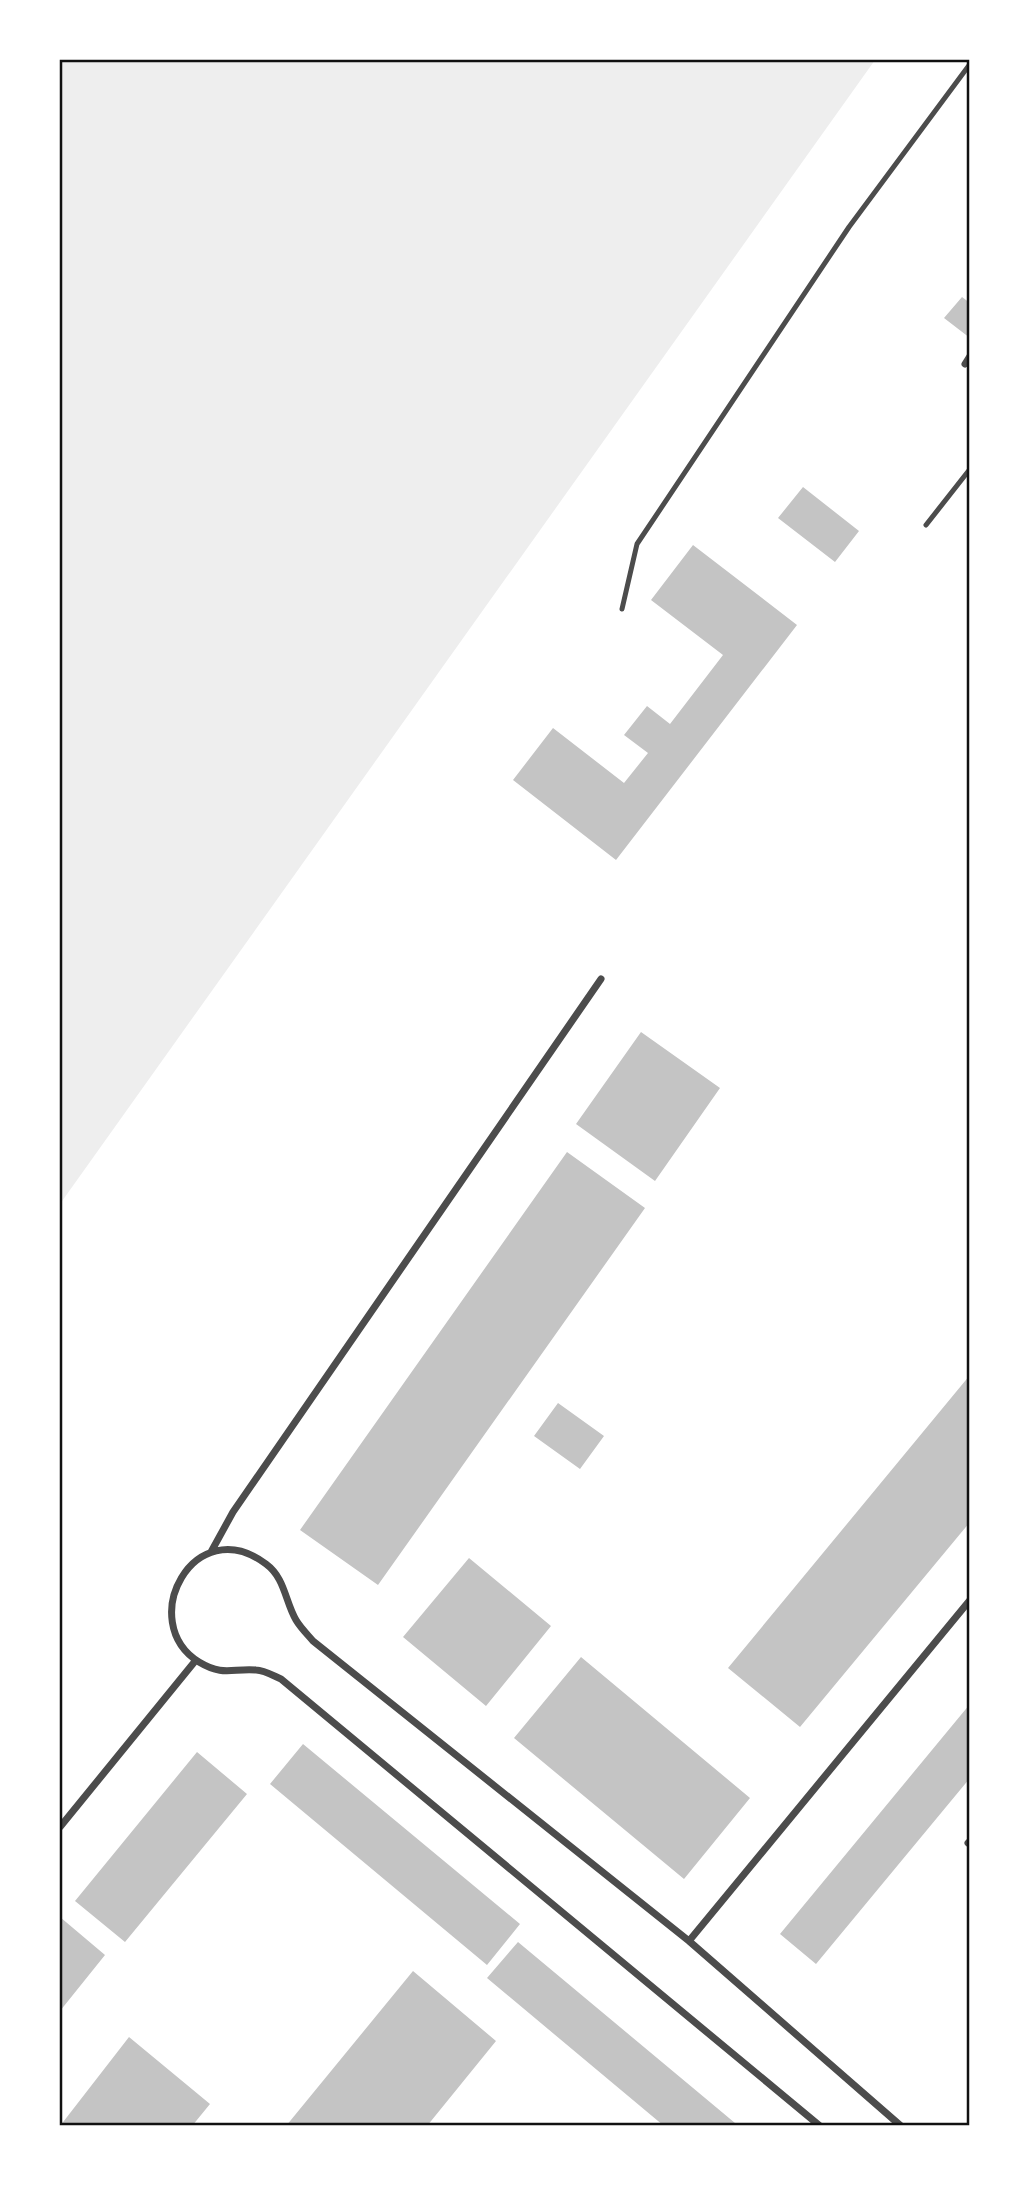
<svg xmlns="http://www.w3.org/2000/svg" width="1029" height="2185" viewBox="0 0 1029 2185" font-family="Karla,sans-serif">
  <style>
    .green { fill: #eee }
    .building { fill: #c4c4c4 }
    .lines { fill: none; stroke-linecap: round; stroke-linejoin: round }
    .service { stroke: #4c4c4c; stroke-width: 5 }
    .minor { stroke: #4c4c4c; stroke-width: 7 }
    .neatline { fill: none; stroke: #111; stroke-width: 2.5 }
  </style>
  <rect width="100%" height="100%" fill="#fff"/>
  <!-- green -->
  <path class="green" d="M60,60H875L60,1204Z"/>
  <!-- building -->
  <path class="building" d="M962,297L970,303V338L944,318Z
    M803,487L859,531L835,562L778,518Z
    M693,545L797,625L616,860L513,780L553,728L624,783L648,753L624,735L647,706L670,724L723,655L651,600Z
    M641,1032L720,1088L655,1181L576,1124Z
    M567,1152L645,1208L378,1585L300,1530Z
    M970,1375V1522L800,1727L728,1668Z
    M558,1403L604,1436L580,1469L534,1436Z
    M469,1558L551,1626L486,1706L403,1637Z
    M581,1657L750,1798L684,1879L514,1738Z
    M970,1704V1778L816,1964L780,1934Z
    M303,1744L520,1924L487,1965L270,1784Z
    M197,1752L247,1794L125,1942L75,1901Z
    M60,1917L105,1955L60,2011Z
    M518,1942L735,2123L733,2126H664L487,1978Z
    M413,1971L496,2041L427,2126H286Z
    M129,2037L210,2104L192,2126H60Z"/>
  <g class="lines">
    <!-- service -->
    <path class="service" d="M926,525L970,469
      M622,609L637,544L849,227L970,64"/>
    <!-- minor -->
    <path class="minor" d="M965,364L970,356
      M211,1552L233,1512L601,979
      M60,1827L196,1660
      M968,1843L970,1841
      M689,1941L970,1600
      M820,2126L281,1679C274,1676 264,1670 256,1670C232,1668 224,1677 199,1662C135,1622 194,1510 266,1564C285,1578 285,1601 296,1620C300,1627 307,1634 313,1641L689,1941L901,2126"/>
  </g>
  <!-- border -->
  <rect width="1029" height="2185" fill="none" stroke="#ffffff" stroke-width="122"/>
  <rect x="61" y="61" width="907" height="2063" class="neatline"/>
</svg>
